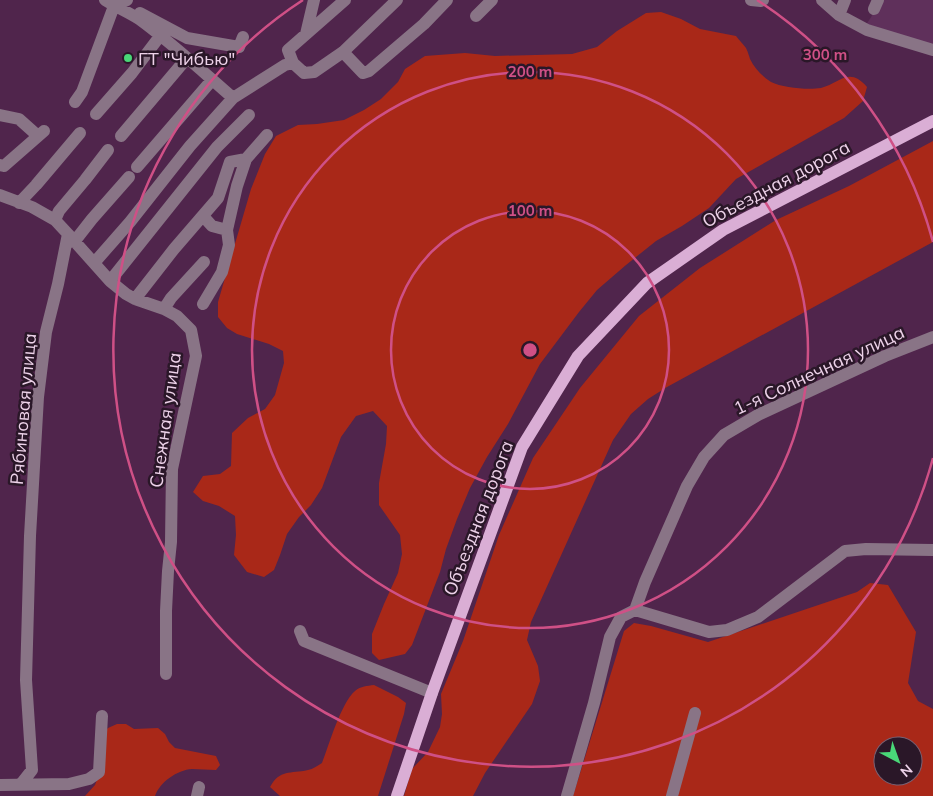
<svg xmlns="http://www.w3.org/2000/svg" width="933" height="796" viewBox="0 0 933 796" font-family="Mulish,sans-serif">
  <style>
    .built { fill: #5f305b }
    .green { fill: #a92818; fill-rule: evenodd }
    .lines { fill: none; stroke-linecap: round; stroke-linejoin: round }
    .minor { stroke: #897486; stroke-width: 12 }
    .major { stroke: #daaed5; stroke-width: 12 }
    .ring { fill: none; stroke: #cf5086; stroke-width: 2.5 }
    .poi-dot { fill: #49d778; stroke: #2a1728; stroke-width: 2 }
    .labels { text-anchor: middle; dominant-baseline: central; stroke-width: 5; stroke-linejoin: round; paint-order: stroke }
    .poi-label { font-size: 18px; fill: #edd2e9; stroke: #2a1728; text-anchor: start }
    .street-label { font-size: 18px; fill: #edd2e9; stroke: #2a1728 }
    .centre { fill: #cf5086; stroke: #2a1728; stroke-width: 2.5 }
    .ring-label { font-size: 15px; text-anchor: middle; font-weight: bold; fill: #cf5086; stroke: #2a1728; stroke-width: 5; stroke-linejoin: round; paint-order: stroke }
  </style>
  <rect width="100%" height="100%" fill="#50254c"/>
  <!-- built -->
  <path class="built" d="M882,0H933V46L866,25Z"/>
  <!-- green -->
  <path class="green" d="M661,12L681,19L700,29L736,36C739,40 743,44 746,48C748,52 749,56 750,59C755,69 762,76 771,82C783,88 808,90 821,88C840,83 849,66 867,87L863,101L844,118L736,179L709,208L682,226L656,241L626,265L597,290L579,312L540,364L508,424L487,457L470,488L457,519L446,549L440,572L412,645L405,654L379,660L372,653V634L384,604L398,573L402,554L400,535L379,505V483L386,444L387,426L373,411L356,416L341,437L322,488L311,505L299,517L287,534L280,555L274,570L264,577L247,572L234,555L236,535L235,516L219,506L203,501L193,492L203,476L220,474L231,466L232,433L248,418L265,409L275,395L284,363L283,351L269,344L237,334L227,328L218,317V302L251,189L265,154L276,136L298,125L317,124L344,120L364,110L381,99L398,82L405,69L425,56L465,53L495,56L572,54L597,47L617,31L646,13Z
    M933,141V242L667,387L648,399L631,414L613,440L531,622L527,640L538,666L540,681L532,704L485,773L473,796H404L412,769L428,752L440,727L442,714L441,694L463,641L499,535L533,458L580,388L639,316L700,268L776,220L849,186Z
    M870,583L888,585L916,632L908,683L918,701L933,709V796H573L624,631L634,623L651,626L708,642L857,592ZM883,746H913V776H883Z
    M374,685L398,697L406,703L404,714L378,796H280L270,787C280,769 290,774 308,770C313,769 317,766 322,763C329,745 341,703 355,691C361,686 367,686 374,685Z
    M117,724H126L134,729L158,728L165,734L169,742L175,748L216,756L220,765L216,770C208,770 200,769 192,769C177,770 160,782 155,796H85L95,785L99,774L102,735L108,728Z"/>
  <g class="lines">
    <!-- minor -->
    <path class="minor" d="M105,0C116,7 128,12 139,19C172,43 202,71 233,98
      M345,0L288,50L293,63L304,73L314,72L343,52L397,0
      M751,0L761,1L763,0
      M822,0L839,15L867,30L933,50
      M874,9L878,0
      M140,13L187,38L239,47L243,37
      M839,15L845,0
      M476,16L492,0
      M306,34L314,0
      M343,52L363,73L369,71L424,24L447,0
      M75,102L82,92L114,6L127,0
      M96,114L132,73L160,36
      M0,115L19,119L38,136
      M121,136L187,58
      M0,165L4,166L44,131
      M137,167L212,80
      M0,195L32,207L55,220L68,234L58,284L46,332L38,397L30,536L26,680L32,770L21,784
      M19,203L36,185L80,133
      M203,216L212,226L227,230
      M55,220L59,211L85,180L108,150
      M68,234L110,281L126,294L135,299L164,309L177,316L191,330L196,356L172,469L171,542L168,571L166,611V674
      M74,242L92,219L129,177
      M94,263L130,222L190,146L233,98L285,65L293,63
      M110,281L217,147L249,115
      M135,299L174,249L218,198L230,162L246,159
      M203,304L222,272L229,245L227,230L237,186L246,159L267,135
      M164,309L171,298L204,262
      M635,610L709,632L727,630L758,617L845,551L866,549L933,550
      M300,631L304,641L432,693
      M0,785L69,784L89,779L99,772L102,716
      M197,796L199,787
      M567,796L594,703L610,637L621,617L635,610L645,582L687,486L704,457L724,435L758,415L885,356L933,337
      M672,796L695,713"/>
    <!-- major -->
    <path class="major" d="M397,796L432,693L522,447L578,356L647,283L723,230L933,121"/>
  </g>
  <!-- distance rings -->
  <g class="ring">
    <circle cx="530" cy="350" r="139"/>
    <circle cx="530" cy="350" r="278"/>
    <path d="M933 458A417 417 0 1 1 303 0M757 0A417 417 0 0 1 933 242"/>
  </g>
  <!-- markers -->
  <circle class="poi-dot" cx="128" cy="58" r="5"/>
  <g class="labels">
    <!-- poi labels -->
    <g class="poi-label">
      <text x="138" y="58">ГТ "Чибью"</text>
    </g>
    <!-- street labels -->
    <g class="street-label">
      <text transform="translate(776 184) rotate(-28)">Объездная дорога</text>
      <text transform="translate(819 370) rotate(-25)">1-я Солнечная улица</text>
      <text transform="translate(23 409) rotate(-85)">Рябиновая улица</text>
      <text transform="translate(165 420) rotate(-82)">Снежная улица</text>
      <text transform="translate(478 518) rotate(-69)">Объездная дорога</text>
    </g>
  </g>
  <circle cx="530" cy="350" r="8" class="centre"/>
  <g class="ring-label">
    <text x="825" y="60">300 m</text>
    <text x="530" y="77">200 m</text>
    <text x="530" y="216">100 m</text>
  </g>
  <!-- north arrow -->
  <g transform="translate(898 761) rotate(139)"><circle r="24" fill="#2a1728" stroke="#786275"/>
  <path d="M0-4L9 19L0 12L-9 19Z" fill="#49d778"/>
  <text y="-8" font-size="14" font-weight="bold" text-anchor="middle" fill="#edd2e9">N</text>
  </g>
</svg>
